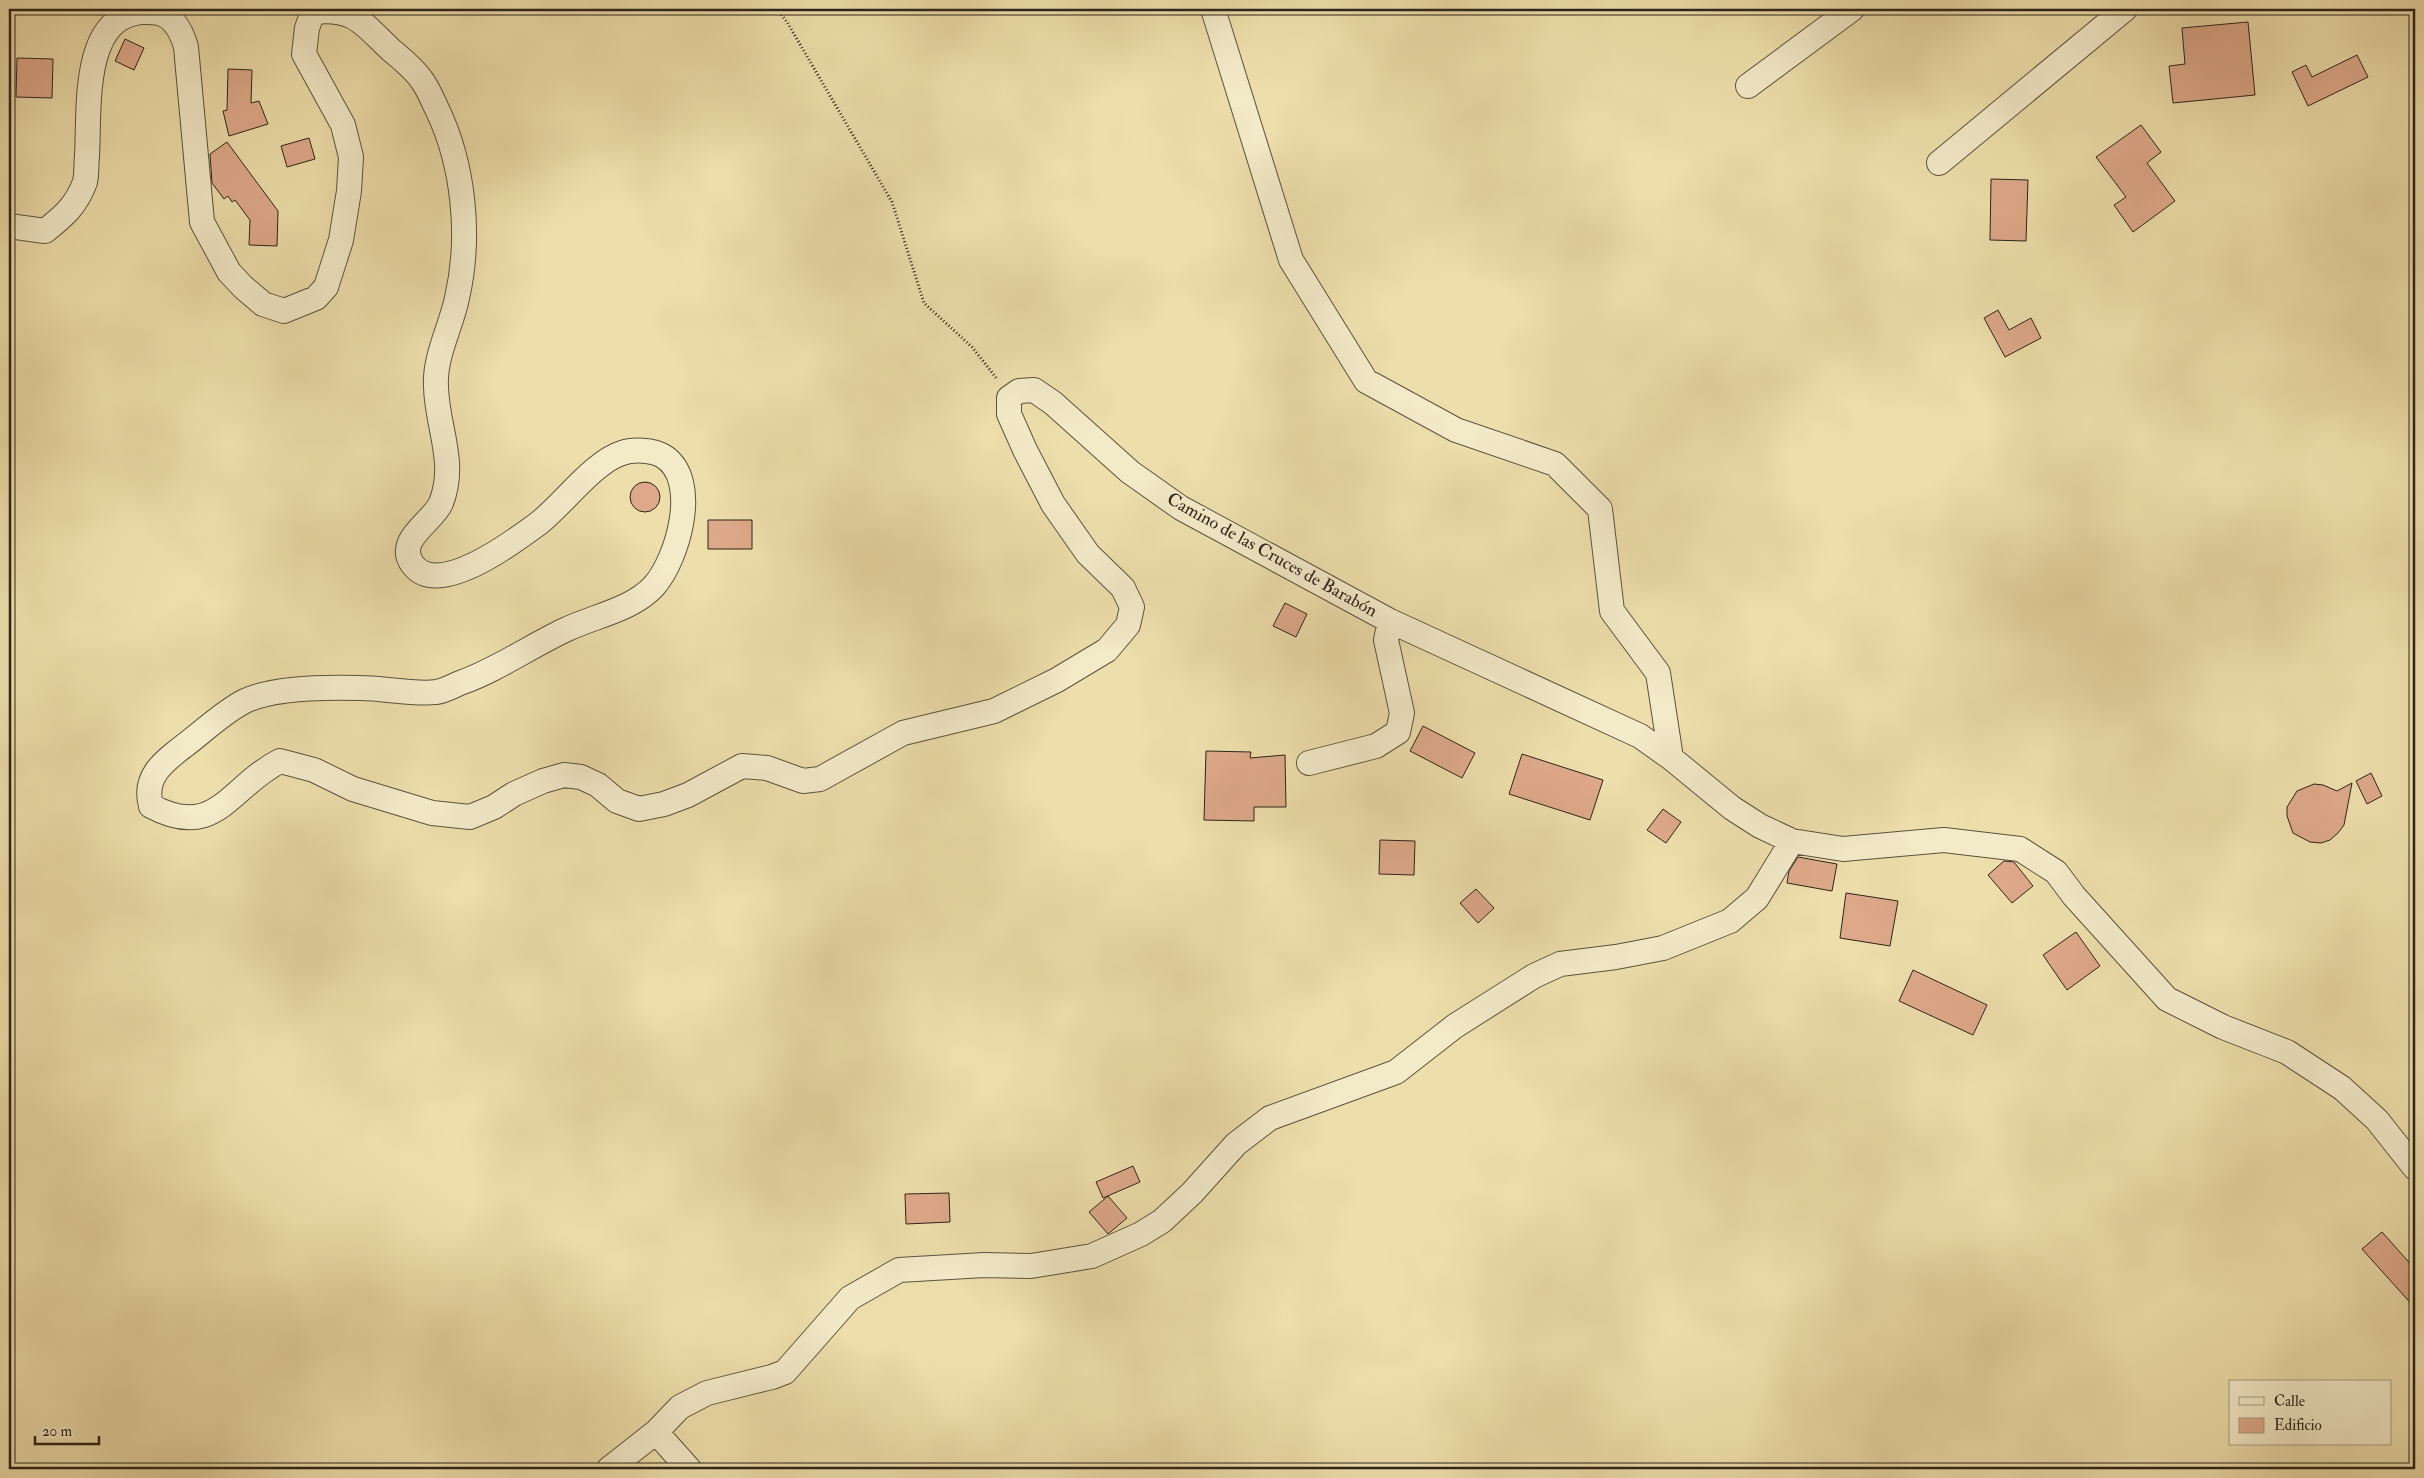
<svg xmlns="http://www.w3.org/2000/svg" width="2424" height="1478" viewBox="0 0 2424 1478" font-family="'IM FELL Double Pica',serif">
  <style>
    .building { fill: #dea98a; stroke: #2c241b }
    .lines { fill: none; stroke-linecap: round; stroke-linejoin: round }
    .street-casing { stroke: #5c523f; stroke-width: 26 }
    .path { stroke: #2c241b; stroke-width: 3; stroke-dasharray: 1 2.5; stroke-linecap: butt }
    .street { stroke: #f3eac8; stroke-width: 24 }
    .labels { text-anchor: middle; dominant-baseline: central; stroke-width: 4; stroke-linejoin: round; paint-order: stroke }
    .street-label { font-size: 18px; fill: #2c241b; stroke: #f3eac8 }
  </style>
  <rect width="100%" height="100%" fill="#eddeab"/>
  <filter id="stains"><feTurbulence type="fractalNoise" baseFrequency=".004" numOctaves="4"/><feColorMatrix values="0 0 0 0 .2 0 0 0 0 .09 0 0 0 0 .02 0 0 0 .5 -.17"/></filter>
  <radialGradient id="worn" r=".72"><stop offset=".6" stop-color="#630" stop-opacity="0"/><stop offset="1" stop-color="#630" stop-opacity=".3"/></radialGradient>
  <!-- building -->
  <path class="building" d="M2248,22L2255,95L2173,103L2169,66L2185,64L2182,28Z
    M125,39L144,48L134,70L115,61Z
    M2357,55L2368,77L2308,106L2292,72L2306,65L2312,77Z
    M17,58L53,59L52,98L16,97Z
    M228,69L252,70L251,103L259,101L268,124L229,136L223,111L227,110Z
    M2141,125L2161,152L2147,163L2175,201L2133,232L2114,205L2126,197L2096,157Z
    M309,138L315,159L287,167L281,146Z
    M227,142L278,211L277,246L249,245L250,220L235,200L232,202L228,196L224,199L212,183L210,154Z
    M1991,179L2028,180L2026,241L1990,240Z
    M1998,310L2009,330L2031,318L2041,338L2005,357L1984,318Z
    M630 497a15 15 0 1 1 30 0a15 15 0 1 1-30 0Z
    M708,520H752V549H708Z
    M1285,603L1307,614L1296,637L1273,626Z
    M1423,726L1475,753L1462,778L1410,751Z
    M1206,751L1251,752L1250,758L1285,755L1286,807H1254V821L1204,820Z
    M1522,754L1603,780L1590,820L1509,794Z
    M2371,773L2382,796L2367,804L2356,781Z
    M2352,783L2344,825L2338,833L2330,840L2321,843L2310,842L2293,833L2287,816V807L2297,791L2314,784L2323,785L2337,791Z
    M1663,809L1681,822L1666,843L1647,830Z
    M1380,840L1415,841L1414,875L1379,874Z
    M1798,857L1837,864L1832,891L1787,883L1789,871Z
    M2004,861L2014,862L2033,886L2012,903L1988,875Z
    M1476,889L1494,908L1478,923L1460,903Z
    M1846,893L1898,901L1890,946L1840,938Z
    M2076,932L2100,966L2067,990L2043,955Z
    M1913,970L1987,1005L1973,1035L1899,1001Z
    M1133,1166L1140,1182L1103,1198L1096,1182Z
    M949,1193L950,1222L906,1224L905,1194Z
    M1108,1196L1127,1218L1108,1234L1089,1212Z
    M2382,1232L2415,1269V1308L2362,1249Z"/>
  <g class="lines">
    <!-- street casing -->
    <g class="street-casing">
      <path id="street" d="M1213,9L1291,260L1366,381L1456,430L1555,464L1600,509L1612,611L1658,673L1671,758
        M1748,86L1852,9
        M1939,163L2125,9
        M9,226L45,231C64,216 76,206 85,182C87,174 86,164 87,156C90,107 79,0 159,13C175,17 182,33 186,47L202,222L229,272L243,287L263,304L284,311L316,298L326,287L341,240L349,191L351,157L343,125L304,54L307,28L313,12C355,7 363,24 391,50C402,59 413,68 421,79C428,88 432,99 437,109C464,165 471,237 457,298C451,327 434,357 436,387C437,428 457,462 441,503C433,522 394,540 413,565C439,599 516,540 539,523C562,505 595,461 622,453C633,449 653,450 663,456C701,479 678,559 654,586C632,610 594,616 565,630C529,647 497,670 460,683C453,686 444,691 436,692C417,695 382,688 361,688C328,687 274,687 245,701C223,712 203,732 184,746C163,762 143,777 151,806C216,841 229,787 280,761L314,770L353,789L432,813L470,817L494,807L514,794L543,781L564,775L581,777L598,785L617,801L639,809L664,804L688,795L742,766L767,768L803,781L820,779L903,733L994,711L1057,680L1107,650L1128,625L1132,607L1123,588L1088,554L1053,504L1025,450L1009,414V398L1019,391L1034,390L1053,403L1130,472L1181,508L1390,621L1640,736L1671,758L1732,808L1760,826L1792,841L1843,849L1944,840L2020,849L2056,872L2074,896L2167,999L2223,1027L2287,1052L2342,1088L2377,1120L2415,1168
        M1309,763L1376,746L1398,732L1402,713L1386,640L1390,621
        M656,1432L689,1469
        M609,1469L656,1432L680,1407L707,1393L772,1377L785,1372L850,1298L899,1270L984,1265L1031,1266L1092,1256L1141,1234L1162,1221L1192,1193L1236,1144L1270,1118L1396,1072L1455,1026L1534,976L1560,964L1616,957L1663,948L1730,921L1757,898L1792,841"/>
    </g>
    <!-- path -->
    <path class="path" d="M777,9L787,22L892,202L924,303L972,347L997,379"/>
    <!-- street -->
    <use href="#street" class="street"/>
  </g>
  <g class="labels">
    <!-- street labels -->
    <g class="street-label">
      <text transform="translate(1272 555) rotate(29)">Camino de las Cruces de Barabón</text>
    </g>
  </g>
  <!-- margin -->
  <rect width="2424" height="1478" fill="none" stroke="#eddeab" stroke-width="30"/>
  <rect x="10" y="10" width="2404" height="1458" fill="none" stroke="#2c241b" stroke-width="2.5"/>
  <rect x="15" y="15" width="2394" height="1448" fill="none" stroke="#2c241b"/>
  <!-- legend -->
  <rect x="2229" y="1380" width="162" height="65" fill="#f3eac8" stroke="#a39b83"/>
  <rect x="2239" y="1397" width="25" height="8" fill="#f3eac8" stroke="#a39b83"/>
  <text x="2274" y="1406" font-size="15" fill="#2c241b">Calle</text>
  <rect x="2239" y="1418" width="25" height="15" fill="#dea98a" stroke="#a39b83"/>
  <text x="2274" y="1430" font-size="15" fill="#2c241b">Edificio</text>
  <!-- scale -->
  <path d="M35 1436v8h64v-8" fill="none" stroke="#2c241b" stroke-width="2.5"/>
  <text x="42" y="1436" font-size="15" fill="#2c241b" stroke="#f3eac8" stroke-width="4" paint-order="stroke">20 m</text>
  <rect width="100%" height="100%" filter="url(#stains)"/>
  <rect width="100%" height="100%" fill="url(#worn)"/>
</svg>
